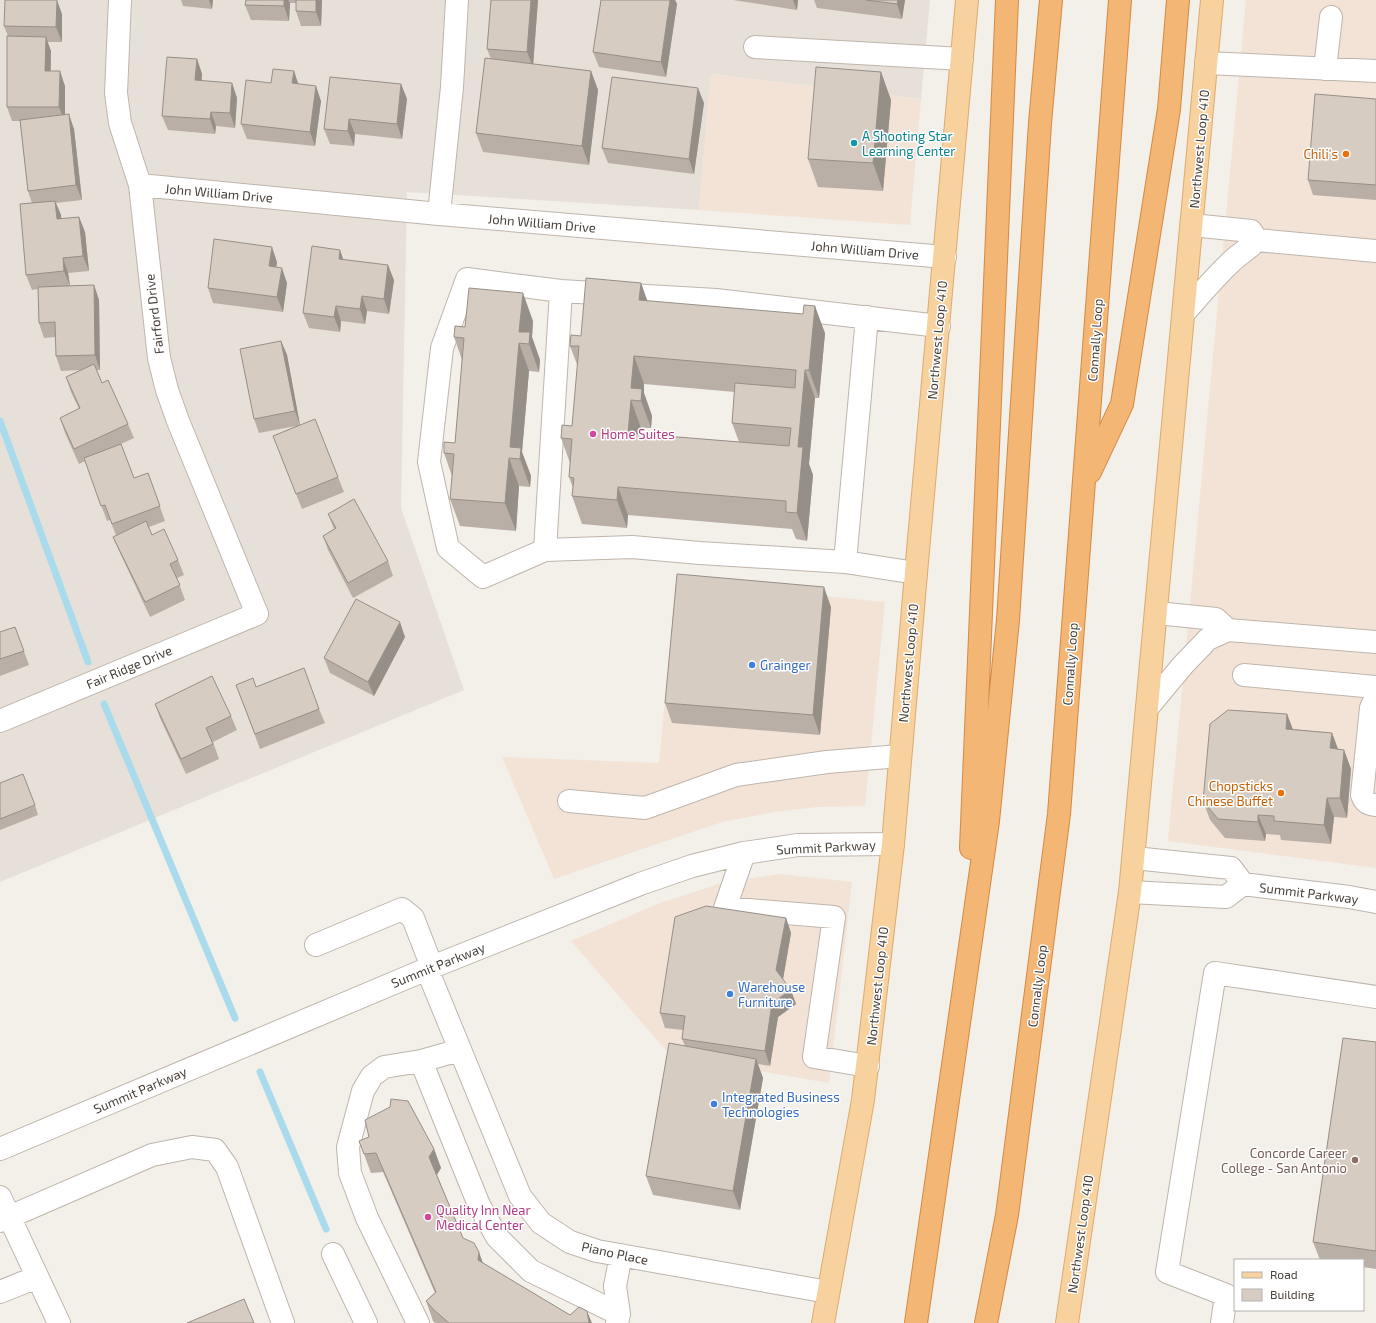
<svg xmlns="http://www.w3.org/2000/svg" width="1376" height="1323" viewBox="0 0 1376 1323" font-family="'Exo 2',sans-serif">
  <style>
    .residential { fill: #e7e0d8 }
    .commercial { fill: #f3e3d6 }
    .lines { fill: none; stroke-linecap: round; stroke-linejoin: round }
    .stream { stroke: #aadbec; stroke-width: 7 }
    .minor-casing { stroke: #beb5ac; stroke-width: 24 }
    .major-casing { stroke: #dcab6f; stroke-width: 24 }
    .highway-casing { stroke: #d38944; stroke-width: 24 }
    .minor { stroke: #fff; stroke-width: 22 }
    .major { stroke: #f7d19e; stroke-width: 22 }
    .highway { stroke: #f4b674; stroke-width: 22 }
    .wall { fill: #b9afa7; fill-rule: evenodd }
    .shaded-wall { fill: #968f88 }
    .building { fill: #d7ccc2; stroke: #968f88; fill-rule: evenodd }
    .culture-dot { fill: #0f9aa8; stroke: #fff; stroke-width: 1.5 }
    .food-dot { fill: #e8710a; stroke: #fff; stroke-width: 1.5 }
    .hotel-dot { fill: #d1479c; stroke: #fff; stroke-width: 1.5 }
    .shop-dot { fill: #3f7fe0; stroke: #fff; stroke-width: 1.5 }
    .education-dot { fill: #8d6e63; stroke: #fff; stroke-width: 1.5 }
    .labels { text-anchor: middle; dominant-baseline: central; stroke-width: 3; stroke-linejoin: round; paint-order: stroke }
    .culture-label { font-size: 13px; fill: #0d838f; stroke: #fff; text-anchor: start }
    .street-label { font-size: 13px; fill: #473f38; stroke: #fff }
    .food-label { font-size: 13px; fill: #c56008; stroke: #fff; text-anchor: end }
    .hotel-label { font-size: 13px; fill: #b23c85; stroke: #fff; text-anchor: start }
    .shop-label { font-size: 13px; fill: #366cbe; stroke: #fff; text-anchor: start }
    .education-label { font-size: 13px; fill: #785e54; stroke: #fff; text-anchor: end }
  </style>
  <rect width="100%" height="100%" fill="#f3efe9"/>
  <!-- residential -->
  <path class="residential" d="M0,0H930L921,99L711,74L699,210L407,192L401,508L464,690L0,882Z"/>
  <!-- commercial -->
  <path class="commercial" d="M1246,0H1376V868L1168,841Z
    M711,74L921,99L910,225L699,210Z
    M676,582L885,602L865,806L817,807L774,812L722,822L554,879L502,757L659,763Z
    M779,874L852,882L829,1083L671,1056L571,941L660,903L722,883Z"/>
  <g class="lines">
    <!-- stream -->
    <path class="stream" d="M0,421L88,662
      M104,704L235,1018
      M260,1072L326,1229"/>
    <!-- minor casing -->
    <g class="minor-casing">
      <path id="minor" d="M755,47L962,59
        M1206,63L1376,71
        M1325,69L1331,17
        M140,185L439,214L945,257
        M439,214L452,87L457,0
        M1192,225L1251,231L1257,240
        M1257,240L1376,251
        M1184,313C1199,296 1214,278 1231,262C1239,254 1249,249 1257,240
        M545,550L561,291
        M845,562L867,317
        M916,573L845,562L700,553L632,547L545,550L483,577L448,548L429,462L442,348L467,279L561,291L716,300L939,326
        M1157,613L1216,619L1228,630
        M1244,675L1376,687
        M1376,697L1371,708L1362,795C1365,803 1368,804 1376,805
        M1148,707L1183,665L1208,639L1228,630L1376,642
        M0,721L257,614L178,421L167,390L159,358L140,185L120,123L116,93L120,0
        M569,801L645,808L736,775L827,762L900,756
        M744,853L725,908L834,917L814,1057L868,1066
        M1134,858L1231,868L1243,884
        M1130,892L1226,897L1243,884L1349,897L1376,902
        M316,945L402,909L413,918L432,967
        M427,969L520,1196L541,1223L570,1242L597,1251L828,1292
        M421,1061L479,1205L497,1237L531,1271L619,1314
        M0,1149L427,969L640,884L692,866L744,853L798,845L893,844
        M0,1197L59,1323
        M0,1221L152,1155L192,1147L215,1150L227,1167L283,1323
        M333,1254L366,1323
        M0,1292L37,1277
        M418,1323L367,1218L350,1173L348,1147L363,1091L372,1076L384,1067L421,1061L460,1050
        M617,1323L619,1314L615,1286L621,1255
        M1222,1323L1226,1295L1167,1272L1215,973L1376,997"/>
    </g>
    <!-- major casing -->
    <g class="major-casing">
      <path id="major" d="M823,1323L863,1100L893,844L916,573L967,0
        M1067,1323L1130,892L1212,0"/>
    </g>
    <!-- highway casing -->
    <g class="highway-casing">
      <path id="highway" d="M1090,472L1122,404L1169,109L1178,0
        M971,848L1007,0
        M916,1323L988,821L1008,620L1040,123L1051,0
        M986,1323L1007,1215L1059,814L1120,0"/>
    </g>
    <!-- minor -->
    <use href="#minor" class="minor"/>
    <!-- major -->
    <use href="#major" class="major"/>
    <!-- highway -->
    <use href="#highway" class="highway"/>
  </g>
  <!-- wall -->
  <path class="wall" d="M181,0H213L212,9L183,6Z
    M246,0H322L321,26H301L296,11V3H290L289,21L251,20L245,5Z
    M491,0H538L533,64L591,71L598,90L589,165L483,152L476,133L491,59L487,49Z
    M601,0H675L677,4L666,77L599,67L593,52Z
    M733,0H798L797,10Z
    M814,0H905L902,19L817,8Z
    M62,14V42H47L51,51V71L65,86V115L74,129L82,200L56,203L61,215V219L79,217L85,232L89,271L68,273L70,286L94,285L99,300L100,370H96L102,383L128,424L134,438L121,444L134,478L148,473L165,521L149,527L152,535L178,560L184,575L177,578L185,600L150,617L119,551L113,537L116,535L110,520L107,521L85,461L79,464L65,433L60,418L79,409L71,392L66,377L80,370L61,371L56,356V337L44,338L39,323L38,289L32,290L26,275L32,203L28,191L20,121H12L7,107L8,36L4,26Z
    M197,59L202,74V81L232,83L237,98L235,128L216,126L215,134L168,130L162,116Z
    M294,71L298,84L321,101L315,146L247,139L241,124L271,83Z
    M881,72L891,100L883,191L818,187L808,159Z
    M401,84L407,99L402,139L355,134L354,146L330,144L324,129Z
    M1376,99V200L1313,195L1308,180Z
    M704,103L694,174L608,163L602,148Z
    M343,259L394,280L389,314L367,311L365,324L341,321L340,332L309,328L303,313Z
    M277,262L276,267L287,283L283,312L213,303L208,288Z
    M641,283L647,301L825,333L819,398H815L809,464L813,475L807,541L796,539L792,529L628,515L627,528L582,524L572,496L573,488L569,477L570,463L561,438L572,426L578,367L570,346ZM644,384L735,392L732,423L739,442L640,434L641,428H651L652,416L644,393Z
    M533,321L532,337L540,360L539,372L529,371L522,452L531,476L530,487L519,486L516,531L460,526L450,499L452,476L444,453L455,443L462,360L454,337L465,327Z
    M281,341L287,355L300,425L338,477L344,492L302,509L273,436L296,426L259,433L254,419Z
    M328,514L388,561L393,576L353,598L328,550L323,536L334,529Z
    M831,607L820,735L672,723L665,703Z
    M15,627L29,665L0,676V632Z
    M405,637L374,696L330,673L324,658Z
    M236,685L319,709L325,723L260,749Z
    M155,704L231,716L237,730L213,742L219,759L186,774L160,718Z
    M1287,714L1293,729L1332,733L1338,749L1344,750L1351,769L1347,818L1334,817L1331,844L1281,840L1280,835L1266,834L1265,841L1225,838L1210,820L1203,801Z
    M0,783L35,805L38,815L0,830Z
    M786,918L791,933L783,979L796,1004L778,1017L770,1066L758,1064L763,1078L740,1210L653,1195L646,1176L685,1046L682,1039L683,1030L665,1028L660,1013Z
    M1376,1042V1269L1363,1267V1260H1320L1313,1242Z
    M390,1107L434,1149L441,1168L437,1175L463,1238L484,1264L570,1315L592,1323H435L433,1321L426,1301L435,1293L383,1172L371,1173L359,1141L369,1137Z"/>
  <!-- shaded-wall -->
  <path class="shaded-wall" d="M57,0L62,14V42L56,27Z
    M209,0H213L212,9Z
    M284,0H288L290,3L289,21L284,6Z
    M316,0H322L321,26L316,12Z
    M531,0H538L533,67L527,52Z
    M670,0H675L677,4L666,77L661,62Z
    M793,0H798L797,10Z
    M898,0H905L902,19L897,4Z
    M46,37L51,51L50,86L45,71Z
    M197,59L202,74L200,95L195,80Z
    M60,71L65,86V122L59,107Z
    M294,71L299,86L292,83Z
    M591,71L598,90L589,165L582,146Z
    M881,72L891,100L883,191L873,163Z
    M232,83L237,98L235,128L230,113Z
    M401,84L407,99L402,139L397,124Z
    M316,86L321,101L315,146L310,132Z
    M698,88L704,103L694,174L689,159Z
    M211,112L216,126L215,134L210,119Z
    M69,114L74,129L82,200L76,185Z
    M349,119L355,134L354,146L348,131Z
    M55,201L61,215L63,234L57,219Z
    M79,217L85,232L89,271L83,256Z
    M272,247L277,262L274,281L269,266Z
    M340,250L345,264L339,259Z
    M63,258L68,273L70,286L64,271Z
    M388,265L394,280L389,314L384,299Z
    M282,268L287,283L283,312L277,297Z
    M641,283L651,311L639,300Z
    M94,285L99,300L100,370L95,355Z
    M523,293L533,321L532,337L540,360L539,372L529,344L519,332Z
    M362,296L367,311L365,324L360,309Z
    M336,306L341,321L340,332L334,317Z
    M815,306L825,333L819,398L809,370Z
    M281,341L287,355L300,425L295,411Z
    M519,343L529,371L522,452L531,476L530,487L520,459L510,447Z
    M634,356L644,384V393L652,416L651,428L641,401L631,388Z
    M805,370L815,398L809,464L813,475L807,541L797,513L798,447Z
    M631,400L641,428L638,460L628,433Z
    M509,458L519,486L516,531L505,503Z
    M618,487L628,515L627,528L617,500Z
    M824,587L831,607L820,735L813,715Z
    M400,622L405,637L374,696L368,682Z
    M1287,714L1294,733L1286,729Z
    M1332,733L1339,752L1330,748Z
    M1344,750L1351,769L1347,818L1340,798Z
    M1327,798L1334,817L1331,844L1324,825Z
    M1258,815L1266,834L1265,841L1258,822Z
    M786,918L791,933L782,985L776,970Z
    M791,990L796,1004L778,1017L770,1066L765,1051L772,1003Z
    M756,1059L763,1078L740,1210L733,1191Z
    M434,1149L441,1168L436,1176L429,1157Z
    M479,1252L486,1272L478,1260Z
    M587,1311L592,1323H589Z"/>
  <!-- building -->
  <path class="building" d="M5,0H57L56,27L4,26Z
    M246,0H284V6L245,5Z
    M296,0H316V12L296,11Z
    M491,0H531L527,52L487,49Z
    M601,0H670L661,62L593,52Z
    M866,0H898L897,4Z
    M7,36L46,37L45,71H60L59,107H7Z
    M167,57L197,59L195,80L232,83L230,113L211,112L210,119L162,116Z
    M485,58L591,71L582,146L476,133Z
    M816,67L881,72L873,163L808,159Z
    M273,69L294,71L292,83L316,86L310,132L241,124L246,80L271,83Z
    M330,77L401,84L397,124L349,119L348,131L324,129Z
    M612,77L698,88L689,159L602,148Z
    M1315,94L1376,99V185L1308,180Z
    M69,114L76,185L28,191L20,120Z
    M55,201L57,219L79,217L83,256L63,258L64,271L26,275L20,204Z
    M214,239L272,247L269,266L282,268L277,297L208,288Z
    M312,246L340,250L339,259L388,265L384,299L362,296L360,309L336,306L334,317L303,313Z
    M586,278L641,283L639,300L803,314L804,305L815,306L809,370H805L798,447H803L797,513L786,512V501L618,487L617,500L572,496L574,478L569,477L572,439L561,438L562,425L572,426L579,346H570L571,335L581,336ZM634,356L796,370L795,388L735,383L732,423L791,428L789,446L628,433L631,400L641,401L642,389L631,388Z
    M94,285L95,355L56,356L55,322L39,323L38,287Z
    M469,288L523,293L519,332H530L529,344L519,343L510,447L521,448L520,459L509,458L505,503L450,499L454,454L444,453V442L455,443L464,338L454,337L455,326L465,327Z
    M281,341L295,411L254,419L240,349Z
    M94,364L102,383L108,380L128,424L74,449L60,418L80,408L66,377Z
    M315,419L338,477L296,494L273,436Z
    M121,444L134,478L148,473L160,506L112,524L105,505L101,506L84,458Z
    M354,499L388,561L348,583L323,536L336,528L328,514Z
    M146,521L152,535L164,529L178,560L170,564L180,585L145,602L113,537Z
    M677,574L824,587L813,715L665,703Z
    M356,599L400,622L368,682L324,658Z
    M15,627L24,651L0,659V632Z
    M304,668L319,709L255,734L236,685L253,678L256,687Z
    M212,676L231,716L206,728L213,744L181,759L155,704Z
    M1228,710L1287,714L1286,729L1332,733L1330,748L1344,750L1340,798H1327L1324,825L1274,821V816L1258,815V822L1218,819L1203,801L1210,724Z
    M23,774L35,805L0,819V783Z
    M706,906L786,918L776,970L791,990L772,1003L765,1051L682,1039L685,1016L660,1013L675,917Z
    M1343,1038L1376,1042V1251L1313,1242Z
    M669,1043L756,1059L733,1191L646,1176Z
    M391,1099L408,1101L434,1149L429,1157L463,1238L474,1243L479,1252L478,1260L570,1315L579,1307L587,1311L589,1323H449L434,1310L426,1301L436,1292L376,1153L364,1154L359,1141L369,1137L365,1120L390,1107Z
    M244,1299L254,1323H187Z"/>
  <!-- markers -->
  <circle class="culture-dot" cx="854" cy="143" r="4"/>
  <g class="food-dot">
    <circle cx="1346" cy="154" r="4"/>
    <circle cx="1281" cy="793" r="4"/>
  </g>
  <g class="hotel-dot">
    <circle cx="593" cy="434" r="4"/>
    <circle cx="428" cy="1217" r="4"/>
  </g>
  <g class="shop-dot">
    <circle cx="752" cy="665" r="4"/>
    <circle cx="730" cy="994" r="4"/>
    <circle cx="714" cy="1104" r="4"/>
  </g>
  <circle class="education-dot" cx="1355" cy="1160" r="4"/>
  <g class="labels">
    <!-- culture labels -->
    <g class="culture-label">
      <text x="862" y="136">A Shooting Star<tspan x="862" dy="15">Learning Center</tspan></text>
    </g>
    <!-- street labels -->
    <g class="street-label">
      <text transform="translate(1199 149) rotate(-85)">Northwest Loop 410</text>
      <text transform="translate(219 193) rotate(5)">John William Drive</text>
      <text transform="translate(542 223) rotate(5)">John William Drive</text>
      <text transform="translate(865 250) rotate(5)">John William Drive</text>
      <text transform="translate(154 314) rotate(-97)">Fairford Drive</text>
      <text transform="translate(937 340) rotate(-85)">Northwest Loop 410</text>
      <text transform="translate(1095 340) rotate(-86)">Connally Loop</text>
      <text transform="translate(908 663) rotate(-85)">Northwest Loop 410</text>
      <text transform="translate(1070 664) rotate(-86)">Connally Loop</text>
      <text transform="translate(129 667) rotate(-23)">Fair Ridge Drive</text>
      <text transform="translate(826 847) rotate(-3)">Summit Parkway</text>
      <text transform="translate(1309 893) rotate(7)">Summit Parkway</text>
      <text transform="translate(438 965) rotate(-22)">Summit Parkway</text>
      <text transform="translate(877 986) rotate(-84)">Northwest Loop 410</text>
      <text transform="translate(1037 986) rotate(-83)">Connally Loop</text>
      <text transform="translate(140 1090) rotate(-23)">Summit Parkway</text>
      <text transform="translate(1080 1234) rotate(-82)">Northwest Loop 410</text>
      <text transform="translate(615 1253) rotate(12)">Piano Place</text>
    </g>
    <!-- food labels -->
    <g class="food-label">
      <text x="1338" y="154">Chili's</text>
      <text x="1273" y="786">Chopsticks<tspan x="1273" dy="15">Chinese Buffet</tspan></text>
    </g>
    <!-- hotel labels -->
    <g class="hotel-label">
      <text x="601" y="434">Home Suites</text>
      <text x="436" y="1210">Quality Inn Near<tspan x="436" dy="15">Medical Center</tspan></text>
    </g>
    <!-- shop labels -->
    <g class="shop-label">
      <text x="760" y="665">Grainger</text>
      <text x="738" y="987">Warehouse<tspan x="738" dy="15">Furniture</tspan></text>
      <text x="722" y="1097">Integrated Business<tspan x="722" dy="15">Technologies</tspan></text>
    </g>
    <!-- education labels -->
    <g class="education-label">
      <text x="1347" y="1153">Concorde Career<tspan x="1347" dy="15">College - San Antonio</tspan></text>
    </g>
  </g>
  <!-- legend -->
  <rect x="1234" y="1259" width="130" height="52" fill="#ffffff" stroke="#b5b2af"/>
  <rect x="1242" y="1272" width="20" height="6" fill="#f7d19e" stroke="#b5b2af"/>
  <text x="1270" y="1279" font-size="12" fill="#473f38">Road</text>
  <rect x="1242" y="1289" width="20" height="12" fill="#d7ccc2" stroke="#b5b2af"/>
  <text x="1270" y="1299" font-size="12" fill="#473f38">Building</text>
</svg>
